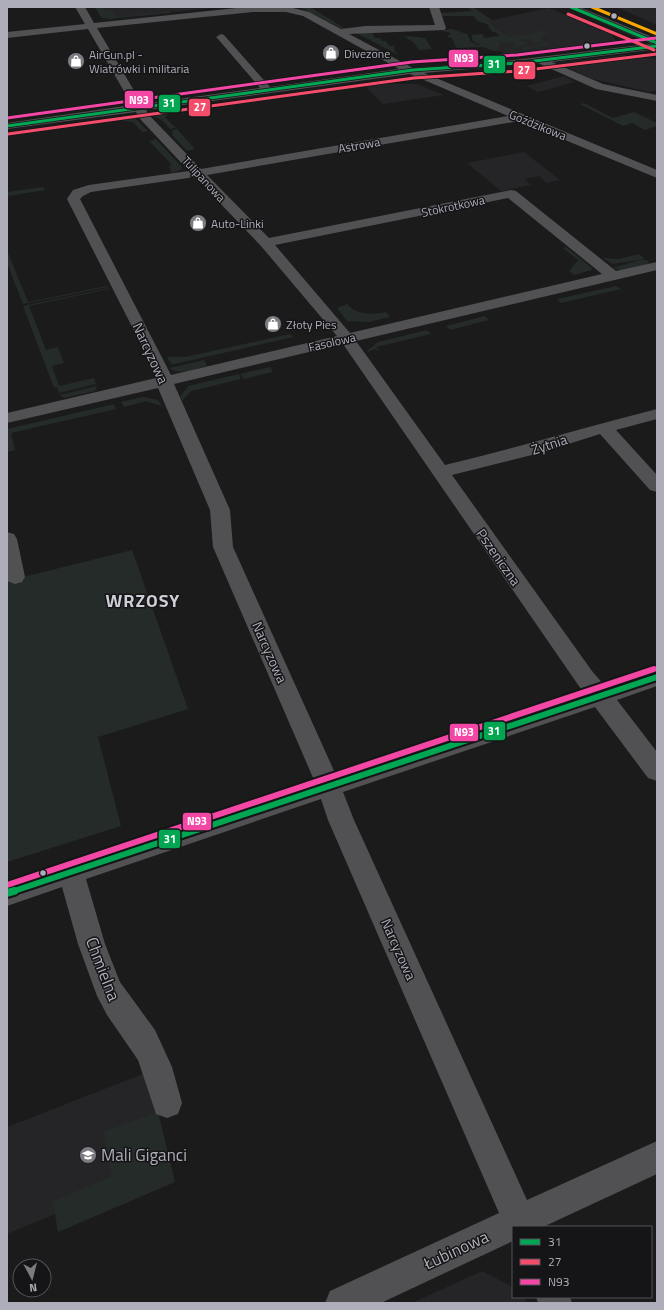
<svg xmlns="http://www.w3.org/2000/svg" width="664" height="1310" viewBox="0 0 664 1310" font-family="'Titillium Web',sans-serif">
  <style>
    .built { fill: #252527 }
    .green { fill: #252b28 }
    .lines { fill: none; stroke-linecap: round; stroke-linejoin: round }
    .minor { fill: #515154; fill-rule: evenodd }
    .secondary { fill: #4f4f52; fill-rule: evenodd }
    .bus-1-far2-casing { stroke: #151517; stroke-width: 4.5 }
    .bus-1-far1-casing { stroke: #151517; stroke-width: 10 }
    .bus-1-casing { stroke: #151517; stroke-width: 12 }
    .bus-2-casing { stroke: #151517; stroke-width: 4.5 }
    .bus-3-far1-casing { stroke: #151517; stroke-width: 4.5 }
    .bus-3-casing { stroke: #151517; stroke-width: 10 }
    .bus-4-casing { stroke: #151517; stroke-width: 4.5 }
    .bus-1-far2 { stroke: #00a651; stroke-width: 3 }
    .bus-1-far1 { stroke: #00a651; stroke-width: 6 }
    .bus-1 { stroke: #00a651; stroke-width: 8 }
    .bus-2 { stroke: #f44d6c; stroke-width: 3 }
    .bus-3-far1 { stroke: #f346a5; stroke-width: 3 }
    .bus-3 { stroke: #f346a5; stroke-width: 6 }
    .bus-4 { stroke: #f7a600; stroke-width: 3 }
    .bus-dot { fill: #aeaeba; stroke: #151517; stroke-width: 1.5 }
    .labels { text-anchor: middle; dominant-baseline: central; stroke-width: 3; stroke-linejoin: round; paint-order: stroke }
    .far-poi-label { font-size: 12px; fill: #aeaeba; stroke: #151517; text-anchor: start }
    .far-street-label { font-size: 12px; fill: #aeaeba; stroke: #151517 }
    .street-label { font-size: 14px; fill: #aeaeba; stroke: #151517 }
    .near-street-label { font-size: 17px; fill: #aeaeba; stroke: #151517 }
    .near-poi-label { font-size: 17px; fill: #aeaeba; stroke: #151517; text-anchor: start }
    .district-label { font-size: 18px; font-weight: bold; letter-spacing: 1px; fill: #ceced6; stroke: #151517 }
    .line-badge { stroke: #151517; stroke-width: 1.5 }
    .badge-label { font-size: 11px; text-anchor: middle; font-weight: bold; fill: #fff }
  </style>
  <rect width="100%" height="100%" fill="#1b1b1b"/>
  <!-- built -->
  <path class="built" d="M95,7H220L108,19L101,17Z
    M616,7H657V25Z
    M549,8L612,35L616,41L608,45L514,57L483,43L509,37L487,21Z
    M623,55L657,59V90L650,92L593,79L558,63Z
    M564,76L575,82L538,92L526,86Z
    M363,84H417L444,95L383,104Z
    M524,152L560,180L547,183L539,176L525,179L531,185L501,191L467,163Z
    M148,1072L175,1182L58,1232L55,1214L7,1234V1127Z
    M482,1271L513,1287V1297H524L526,1303H412Z"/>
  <!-- green -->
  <path class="green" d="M95,7H103L105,11L111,10L116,17L170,11V13L108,19L101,17Z
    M299,7H310L346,29L341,28Z
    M467,7H473L492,20L488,21C494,26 501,32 508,36C516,39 547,29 558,27H559L544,30L548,32L541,37L545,42L551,44L512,53L514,55C509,58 505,55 500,53L522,50L524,47H536L535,45L539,46L536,44L541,43L530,42L533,41L532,39L524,40L528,38L520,39L527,43L526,45L506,49L504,48L515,46L513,43L499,42L500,45L497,48L500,51C492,52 479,46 472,40V35L482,34L485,38L499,36L496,32H492L487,24L477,21L474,16H442L441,13L472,11Z
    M452,29L467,34L471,42L483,47L456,48L452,38H449L447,35H451L449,32H445L442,30Z
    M353,31L372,33L375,38H380L382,41H386L389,46H394L395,52L399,54H396Z
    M408,36L425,38L432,49L419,50L412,41H415H411L405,37Z
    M584,103L613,118L634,112L657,123V126L645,130L632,123L623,126L580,104Z
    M186,108L173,110L165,117L176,128L170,129L162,120L154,116V113Z
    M130,116L135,118L148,131L142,132L133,122L110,119Z
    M177,129L195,149L187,151L172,135L173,132L171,131Z
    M156,139L182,167V169L172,173L169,166L172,165L149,141Z
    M43,187L45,190L9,196L7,195V192Z
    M566,247L591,267L592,270L574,275L569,271L578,260L563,248Z
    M7,250L28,302L107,286L106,283L108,287L23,304L7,263Z
    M639,254L645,259L613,264L602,258L619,259Z
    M640,260H647L649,264L622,270L612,268Z
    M616,286L621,289L561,303L557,299Z
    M109,288L111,292L109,289L29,306L46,350L58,347L64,363L52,366L59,386L94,378L96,384L59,393L57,387L54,388L23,306Z
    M347,304C356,315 372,315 386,312L390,317L369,322L347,321L337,308Z
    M485,316L489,320L450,330L446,326Z
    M427,330L431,334L376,347L379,351L374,349L368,352L367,351L378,342Z
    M290,334L293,337L175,364H171L167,357H185Z
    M204,360L207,366C195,369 180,376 169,368Z
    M270,367L273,372L244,379L240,374Z
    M239,374L241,379L191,391L183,400L184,402L180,397L188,386Z
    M97,386L95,391L64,398L59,395Z
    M143,397L158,400L162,406L146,401L124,407L121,402Z
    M114,404L116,409L11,433L15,450L8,452L7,429Z
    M132,550L188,709L98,737L121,826L7,862V581Z
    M158,1112L175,1182L58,1232L53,1201L112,1176L103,1132Z"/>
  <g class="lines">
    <!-- minor -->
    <path class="minor" d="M75,7H85L94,23L246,7H289L309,12L341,29L365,26L435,25L429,7H439L446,28L444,30L349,34L413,68L505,61L657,43V49L552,62L603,84L657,95V101L596,89L538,63L424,73L657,170V178L519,121L207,175L269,238L511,190L516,191L616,271L657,262V270L356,341L445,465C516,448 586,427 657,409V419L616,430L657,475V492L650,490L600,434L540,453L452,475L592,671L604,685L657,668V686L617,700L657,752V781L648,778L595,707L343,792L354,820L527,1200L657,1141V1174L543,1227H513V1241L381,1303H325L330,1291L499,1213L328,820L321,799L86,879L105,944L120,982L155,1030L172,1067L182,1103L178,1114L167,1118L156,1114L138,1060L107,1015L97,996L78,944L62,887L7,906V880L314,780L213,547L210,510L158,388L7,423V413L156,378L153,368L67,199L73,190L89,185L189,171L141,120L136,112L7,129V123L132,105L88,29L7,38V32L85,24ZM253,12H286L303,16L399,69L270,87L224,35L221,34L216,37L218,39L260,88L142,104L97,28ZM410,74L508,116L201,169L150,116L146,110ZM195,177L261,246L337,336L171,375L80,199L83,196L91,192ZM508,198L602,274L350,333L275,245ZM343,344L583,692L335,773L233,547L230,510L174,384Z
      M7,532L14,534L17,539L25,577L22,582L15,584L7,581Z
      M536,1297H570L572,1303H538Z"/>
    <!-- secondary -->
    <path class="secondary" d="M566,7H579L657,39V46Z"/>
    <!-- bus-1-far2 casing -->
    <g class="bus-1-far2-casing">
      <path id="bus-1-far2" d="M571,7L657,43
        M7,126L413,70L518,63L657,46"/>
    </g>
    <!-- bus-1-far1 casing -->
    <g class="bus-1-far1-casing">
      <path id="bus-1-far1" d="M11,892L657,677"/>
    </g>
    <!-- bus-1 casing -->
    <g class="bus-1-casing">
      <path id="bus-1" d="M7,893L14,891"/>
    </g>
    <!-- bus-2 casing -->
    <g class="bus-2-casing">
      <path id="bus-2" d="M568,14L654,50
        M8,134L414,78L519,71L657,54"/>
    </g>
    <!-- bus-3-far1 casing -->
    <g class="bus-3-far1-casing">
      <path id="bus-3-far1" d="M7,118L412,62L517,55L656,38"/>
    </g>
    <!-- bus-3 casing -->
    <g class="bus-3-casing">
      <path id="bus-3" d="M7,885L654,669"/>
    </g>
    <!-- bus-4 casing -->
    <g class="bus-4-casing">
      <path id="bus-4" d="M592,7L657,34"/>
    </g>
    <!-- bus-1-far2 -->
    <use href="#bus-1-far2" class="bus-1-far2"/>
    <!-- bus-1-far1 -->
    <use href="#bus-1-far1" class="bus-1-far1"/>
    <!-- bus-1 -->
    <use href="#bus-1" class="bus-1"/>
    <!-- bus-2 -->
    <use href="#bus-2" class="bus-2"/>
    <!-- bus-3-far1 -->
    <use href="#bus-3-far1" class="bus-3-far1"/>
    <!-- bus-3 -->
    <use href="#bus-3" class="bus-3"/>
    <!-- bus-4 -->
    <use href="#bus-4" class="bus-4"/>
  </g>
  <!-- icons -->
  <defs>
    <g id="shop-disc" transform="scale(0.9)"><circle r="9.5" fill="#7b7b82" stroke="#151517"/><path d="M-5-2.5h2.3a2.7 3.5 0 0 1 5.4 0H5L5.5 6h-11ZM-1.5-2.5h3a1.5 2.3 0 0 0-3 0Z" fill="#fff"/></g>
    <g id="school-disc" transform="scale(0.9)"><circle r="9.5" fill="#7b7b82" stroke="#151517"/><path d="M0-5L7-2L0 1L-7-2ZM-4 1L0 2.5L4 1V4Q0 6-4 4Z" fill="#fff"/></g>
  </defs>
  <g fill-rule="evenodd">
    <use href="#shop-disc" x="331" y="53"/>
    <use href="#shop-disc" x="76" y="61"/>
    <use href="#shop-disc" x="198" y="223"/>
    <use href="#shop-disc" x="273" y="324"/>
    <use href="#school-disc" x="88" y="1155"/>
  </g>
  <!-- markers -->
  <g class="bus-dot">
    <circle cx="614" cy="16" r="3.5"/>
    <circle cx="587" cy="46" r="3.5"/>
    <circle cx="43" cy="873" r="3.5"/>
  </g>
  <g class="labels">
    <!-- far-poi labels -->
    <g class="far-poi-label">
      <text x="344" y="53">Divezone</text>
      <text x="89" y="54">AirGun.pl -<tspan x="89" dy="14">Wiatrówki i militaria</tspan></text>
      <text x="211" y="223">Auto-Linki</text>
      <text x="286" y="324">Złoty Pies</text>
    </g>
    <!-- far-street labels -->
    <g class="far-street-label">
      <text transform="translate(538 125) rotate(22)">Goździkowa</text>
      <text transform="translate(359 145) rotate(-10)">Astrowa</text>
      <text transform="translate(204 179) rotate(47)">Tulipanowa</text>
      <text transform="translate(453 206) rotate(-12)">Stokrotkowa</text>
      <text transform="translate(332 342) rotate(-13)">Fasolowa</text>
    </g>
    <!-- street labels -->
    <g class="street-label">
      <text transform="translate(151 353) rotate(65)">Narcyzowa</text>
      <text transform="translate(549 444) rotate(-18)">Żytnia</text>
      <text transform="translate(499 557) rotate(55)">Pszeniczna</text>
      <text transform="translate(270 652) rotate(66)">Narcyzowa</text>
      <text transform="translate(399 949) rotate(66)">Narcyzowa</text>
    </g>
    <!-- near-street labels -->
    <g class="near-street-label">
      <text transform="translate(103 969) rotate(69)">Chmielna</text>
      <text transform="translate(456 1250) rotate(-25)">Łubinowa</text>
    </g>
    <!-- near-poi labels -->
    <g class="near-poi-label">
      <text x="101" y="1155">Mali Giganci</text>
    </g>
    <!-- district labels -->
    <g class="district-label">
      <text x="143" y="600">WRZOSY</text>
    </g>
  </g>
  <g class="line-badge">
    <rect x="448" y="49" width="31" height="19" rx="4" fill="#f346a5"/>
    <rect x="483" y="55" width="23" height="19" rx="4" fill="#00a651"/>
    <rect x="513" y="61" width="23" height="19" rx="4" fill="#f44d6c"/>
    <rect x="124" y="90" width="30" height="19" rx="4" fill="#f346a5"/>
    <rect x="158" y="94" width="23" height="19" rx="4" fill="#00a651"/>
    <rect x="188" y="98" width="23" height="19" rx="4" fill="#f44d6c"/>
    <rect x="483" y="721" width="23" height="20" rx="4" fill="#00a651"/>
    <rect x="449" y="723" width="30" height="19" rx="4" fill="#f346a5"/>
    <rect x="182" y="812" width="30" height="19" rx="4" fill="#f346a5"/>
    <rect x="158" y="829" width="23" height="20" rx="4" fill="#00a651"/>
  </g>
  <g class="badge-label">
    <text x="464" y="62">N93</text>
    <text x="494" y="68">31</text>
    <text x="524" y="74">27</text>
    <text x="139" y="104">N93</text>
    <text x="169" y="107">31</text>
    <text x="200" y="111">27</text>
    <text x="494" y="735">31</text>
    <text x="464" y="736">N93</text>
    <text x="197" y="825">N93</text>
    <text x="170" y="843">31</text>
  </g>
  <!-- border -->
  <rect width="664" height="1310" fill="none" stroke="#aeaeba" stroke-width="16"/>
  <!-- legend -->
  <rect x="512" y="1226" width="140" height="72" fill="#151517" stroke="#525258"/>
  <rect x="520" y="1239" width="20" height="6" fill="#00a651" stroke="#525258"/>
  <text x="548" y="1246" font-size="12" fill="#aeaeba">31</text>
  <rect x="520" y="1259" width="20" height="6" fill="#f44d6c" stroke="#525258"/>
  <text x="548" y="1266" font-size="12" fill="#aeaeba">27</text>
  <rect x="520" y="1279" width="20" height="6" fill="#f346a5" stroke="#525258"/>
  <text x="548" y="1286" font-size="12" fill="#aeaeba">N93</text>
  <!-- north arrow -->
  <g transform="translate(32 1278) rotate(173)"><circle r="19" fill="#151517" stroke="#525258"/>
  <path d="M0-3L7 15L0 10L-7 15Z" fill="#7b7b82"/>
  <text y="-6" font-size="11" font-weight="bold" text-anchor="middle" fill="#aeaeba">N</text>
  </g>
</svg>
